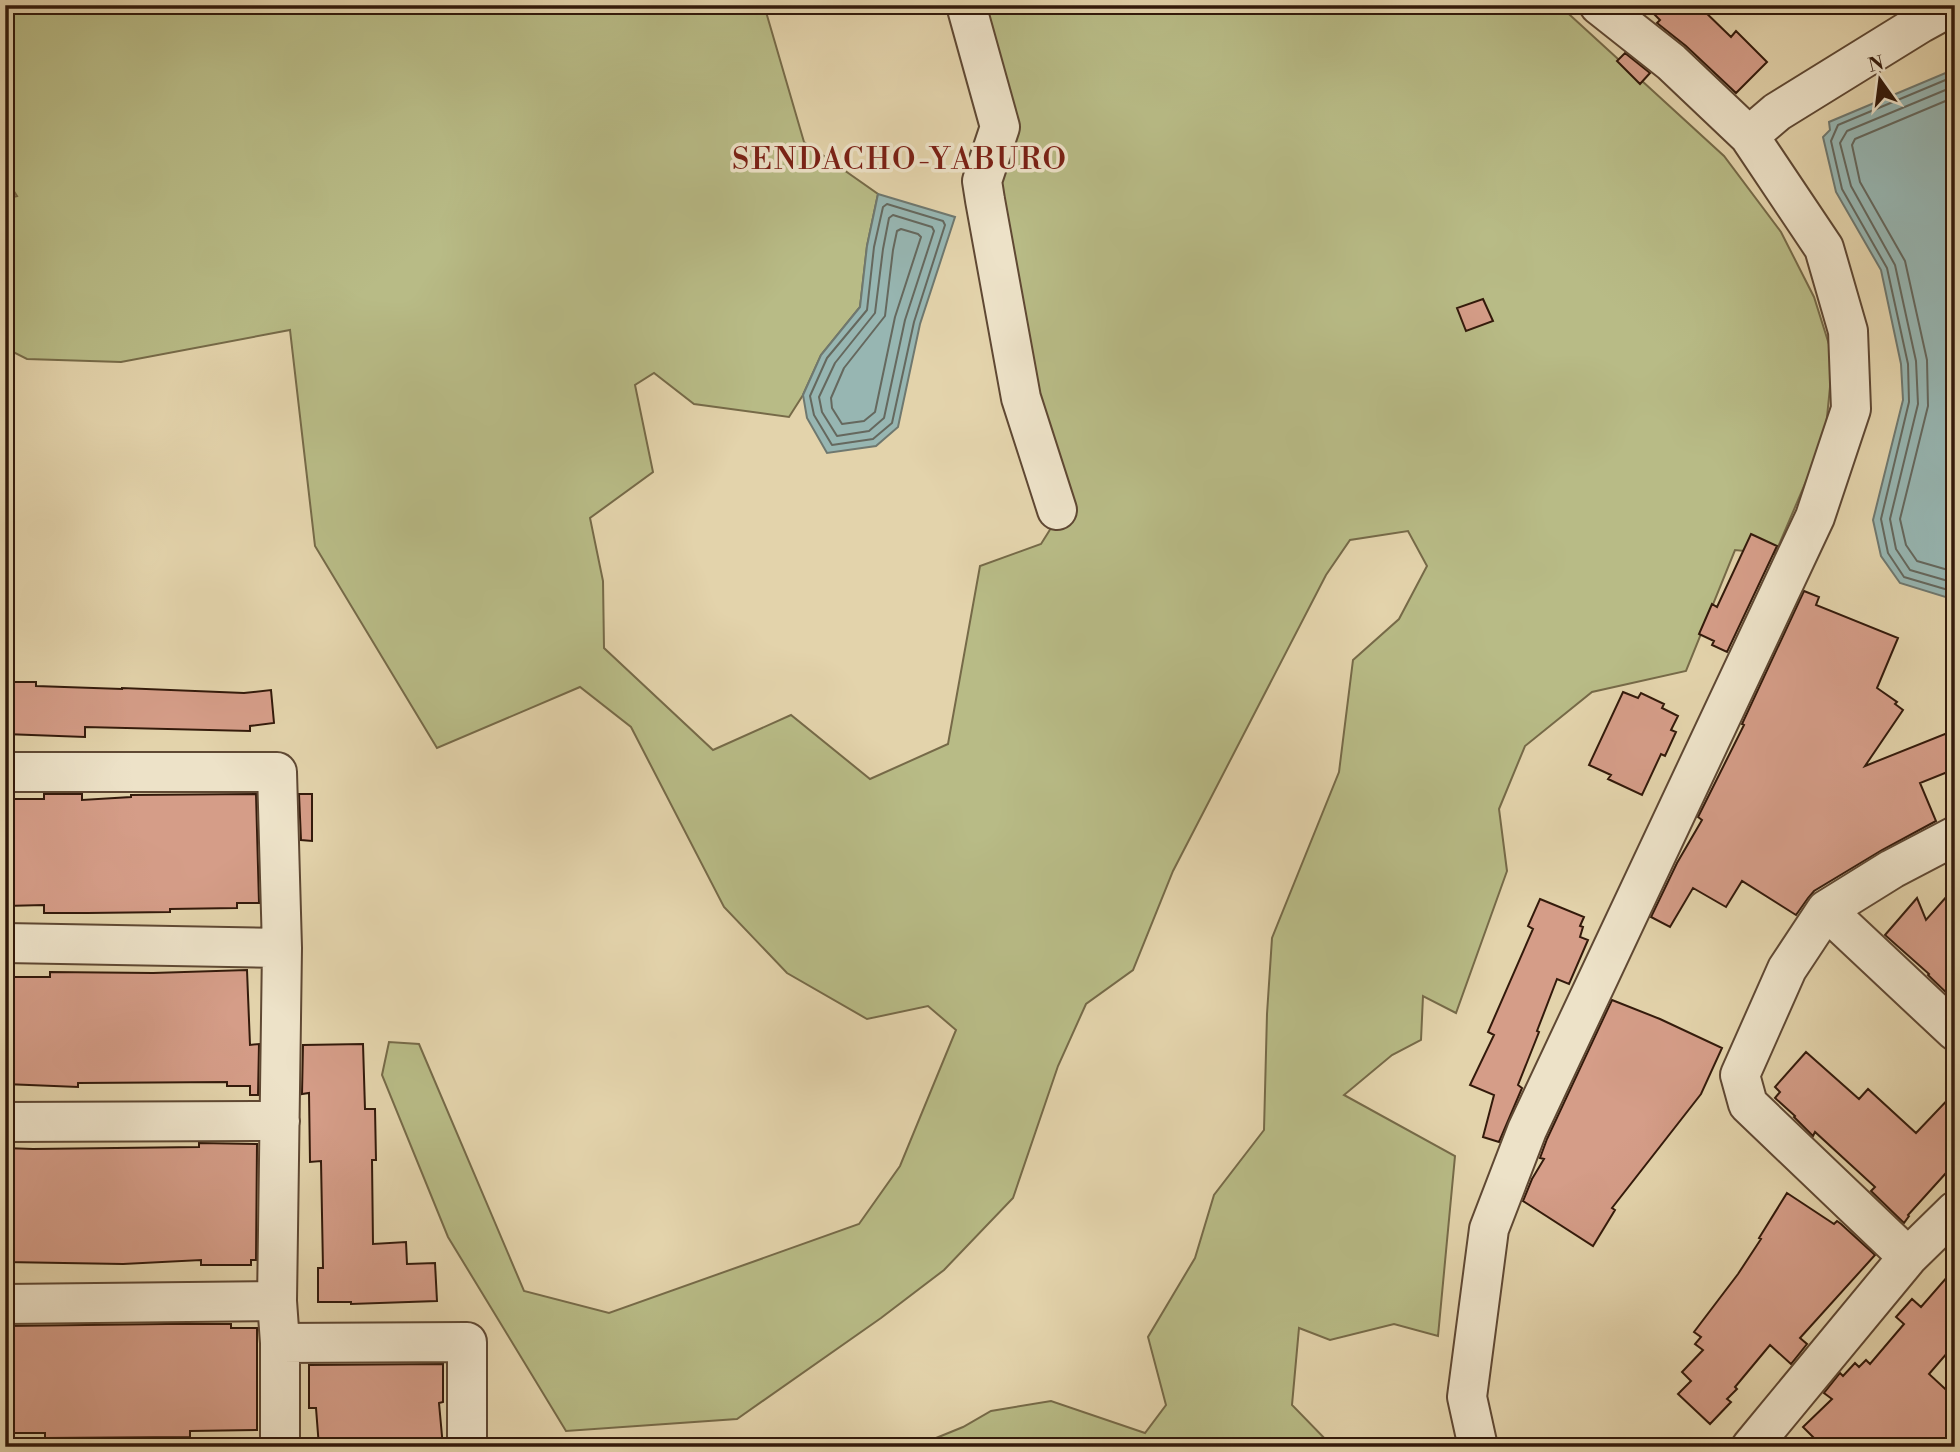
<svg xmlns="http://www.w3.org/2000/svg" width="1960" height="1452" viewBox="0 0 1960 1452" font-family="'Libre Bodoni',serif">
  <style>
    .green { fill: #b8bb86; stroke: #766a48; stroke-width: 2 }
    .water { fill: #97b6b2; stroke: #6f786f; stroke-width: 2 }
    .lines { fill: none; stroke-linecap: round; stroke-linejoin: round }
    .shore { stroke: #65685e; stroke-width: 2 }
    .building { fill: #d59d88; stroke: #331a0b; stroke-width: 2 }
    .minor-casing { stroke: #5f4833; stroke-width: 42 }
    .minor { stroke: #ede2c8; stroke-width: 38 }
    .labels { text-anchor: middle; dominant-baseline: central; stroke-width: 7; stroke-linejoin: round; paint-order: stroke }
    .quarter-label { font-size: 30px; letter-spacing: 2px; fill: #7a1f14; stroke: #ede2c8 }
  </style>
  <rect width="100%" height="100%" fill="#e3d3ab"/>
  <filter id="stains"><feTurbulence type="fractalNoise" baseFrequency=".00286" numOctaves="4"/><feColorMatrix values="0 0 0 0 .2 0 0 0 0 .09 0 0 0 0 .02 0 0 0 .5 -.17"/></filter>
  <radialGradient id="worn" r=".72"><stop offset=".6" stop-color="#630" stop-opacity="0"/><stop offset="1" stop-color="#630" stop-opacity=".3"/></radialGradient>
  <!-- green -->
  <path class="green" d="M5,5H764L804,142L878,194L867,246L860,307L821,355L803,395L789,417L694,404L654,373L635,385L653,472L590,518L603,581L604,648L713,750L791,715L870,779L948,744L980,566L1041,544L1068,501L1029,399L971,5H1559L1724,156L1781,232L1814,297L1833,357L1825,437L1775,554L1735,550L1686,671L1592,692L1525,746L1499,809L1507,871L1456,1013L1423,996L1421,1040L1392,1055L1344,1095L1455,1156L1438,1336L1394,1324L1330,1340L1299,1328L1292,1405L1333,1447H914L963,1427L991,1411L1051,1401L1145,1433L1166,1405L1148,1337L1195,1258L1214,1195L1264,1130L1267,1014L1272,938L1339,772L1353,660L1399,619L1427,566L1408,531L1350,540L1326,575L1173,871L1133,970L1086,1004L1058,1066L1013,1198L944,1270L881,1318L737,1419L566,1431L448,1237L382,1075L389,1042L419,1044L524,1291L609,1313L859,1224L900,1166L956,1030L928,1006L867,1019L787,973L724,907L631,727L580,687L437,748L315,546L290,330L121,362L27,359L5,348V199L17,196L5,177Z"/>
  <!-- water -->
  <path class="water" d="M1955,69V600L1900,583L1881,556L1873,520L1903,400L1901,364L1881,270L1836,192L1823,137L1830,130L1829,122Z
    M878,194L955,217L920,324L898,427L876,446L827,453L807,418L803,395L821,355L860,307L867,246Z"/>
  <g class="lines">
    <!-- shore -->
    <path class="shore" d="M1955,76L1838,125L1831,141L1842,189L1887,268L1908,364L1909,402L1881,519L1888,553L1904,577L1955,592
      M1955,86L1847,131L1840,143L1851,186L1895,265L1916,361L1918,404L1890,519L1896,549L1910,570L1955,583
      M1955,97L1855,139L1852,145L1860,182L1905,261L1927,360L1928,406L1900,519L1906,545L1917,561L1955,572
      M887,204L943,221L945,225L914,322L892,423L873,439L832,445L814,415L810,396L827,358L867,310L874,247L883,207Z
      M893,215L932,227L934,231L905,320L884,418L869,431L837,436L822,412L819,397L835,363L875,313L883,249L889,218Z
      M901,229L918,234L921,237L895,317L875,412L864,421L842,424L832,408L831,398L844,368L885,316L893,250L897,231Z"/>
  </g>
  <!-- building -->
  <path class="building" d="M1645,5H1698L1731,37L1736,31L1767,62L1736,93L1686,46L1657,23L1660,20Z
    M1625,53L1650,73L1640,84L1617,61Z
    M1483,299L1493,321L1466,331L1457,308Z
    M1751,534L1777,546L1727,652L1712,645L1714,641L1699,634L1712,604L1717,607Z
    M1804,591L1819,597L1816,605L1898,638L1877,688L1897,702L1895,704L1903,710L1865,766L1955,730V769L1920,783L1936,821L1882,850L1814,891L1808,898L1796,915L1742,881L1726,907L1693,888L1670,927L1651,917L1677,863L1702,820L1698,817L1744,725L1742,724Z
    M5,682H36V686L122,689V688L244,693L271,690L274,723L250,726V731L85,727V737L5,734Z
    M1623,692L1638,698L1641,693L1664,704L1662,708L1678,716L1671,730L1676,732L1665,756L1661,754L1642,795L1608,779L1611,775L1589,765Z
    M44,794H82V800L131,797V795L256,794L259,903H237V908L170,909V912L88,913H44V905L5,906V799H44Z
    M299,794H312V841L301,840Z
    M1955,887V1001L1928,975L1929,974L1885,935L1917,898L1926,920Z
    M1540,899L1584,917L1580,926L1583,927L1580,937L1588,940L1569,984L1557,979L1537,1031L1539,1032L1518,1085L1522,1088L1499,1142L1483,1137L1494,1095L1470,1085L1494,1035L1488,1032L1533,929L1528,926Z
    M247,970L250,1045L259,1044L258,1095H250V1086H227V1082L78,1083V1087L5,1084V977H50V972L153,973Z
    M1612,1000L1660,1019L1722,1048L1701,1094L1612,1208L1615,1210L1593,1246L1523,1201L1532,1179L1544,1159L1540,1158L1547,1139Z
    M363,1044L365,1109H375L376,1160H372L373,1244L406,1242L407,1264L435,1263L437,1301L351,1304V1302H318V1268H323L321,1161L310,1162L309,1093L302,1094L303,1045Z
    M1806,1052L1859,1099L1868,1089L1916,1133L1955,1092V1163L1908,1215L1909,1216L1904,1223L1871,1191L1875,1187L1815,1132L1813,1136L1794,1117L1795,1116L1775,1098L1780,1092L1775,1087Z
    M199,1143L257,1144L256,1260H251V1265H201V1260L123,1264L5,1262V1148L33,1149L199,1147Z
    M1787,1193L1834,1224L1837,1221L1841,1224L1875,1255L1800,1338L1807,1344L1791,1364L1770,1345L1735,1387L1737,1389L1727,1399L1731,1402L1710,1424L1678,1394L1691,1381L1682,1372L1703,1350L1695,1344L1701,1337L1694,1332L1738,1274L1761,1239L1759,1238Z
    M1955,1268V1344L1929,1374L1955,1398V1447H1823L1803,1427L1832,1399L1824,1393L1840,1373L1843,1376L1855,1363L1859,1367L1866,1360L1870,1364L1904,1324L1896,1317L1912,1299L1921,1307Z
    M167,1324H231V1328H257V1430L190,1431V1437L45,1438V1433H5V1326Z
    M443,1364V1402L439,1403L443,1447H319L316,1408H309V1365Z"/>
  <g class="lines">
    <!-- minor casing -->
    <g class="minor-casing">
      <path id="minor" d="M966,5L1000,127L982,181L985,200L1021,398L1057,510
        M1749,136L1777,112L1921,23L1954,5
        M5,772H277L282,948L277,1301L280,1343V1447
        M1826,910L1955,1031
        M5,943L282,948
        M5,1122L280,1121
        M1908,1257L1748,1104L1740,1075L1787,969L1826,910L1892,869L1955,836
        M5,1304L277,1301
        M280,1343L467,1342V1447
        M1478,1447L1467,1397L1489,1229L1527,1130L1815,517L1851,409L1848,331L1824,248L1749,136L1671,62L1599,5
        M1751,1447L1908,1257L1955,1211"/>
    </g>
    <!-- minor -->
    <use href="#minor" class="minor"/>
  </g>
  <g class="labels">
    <!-- quarter labels -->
    <g class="quarter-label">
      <text x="900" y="160">SENDACHO-YABURO</text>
    </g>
  </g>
  <!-- margin -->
  <rect width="1960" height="1452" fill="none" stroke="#e3d3ab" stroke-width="28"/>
  <rect x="7" y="7" width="1946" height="1438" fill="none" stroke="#331a0b" stroke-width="3.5"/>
  <rect x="14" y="14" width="1932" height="1424" fill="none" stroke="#331a0b" stroke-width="2"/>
  <!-- north arrow -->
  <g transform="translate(1880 80) rotate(346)" stroke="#ede2c8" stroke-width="5" paint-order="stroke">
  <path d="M0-5L12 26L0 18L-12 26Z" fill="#331a0b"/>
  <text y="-10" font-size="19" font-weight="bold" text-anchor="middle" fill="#331a0b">N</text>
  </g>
  <rect width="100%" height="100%" filter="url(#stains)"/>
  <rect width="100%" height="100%" fill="url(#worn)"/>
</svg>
